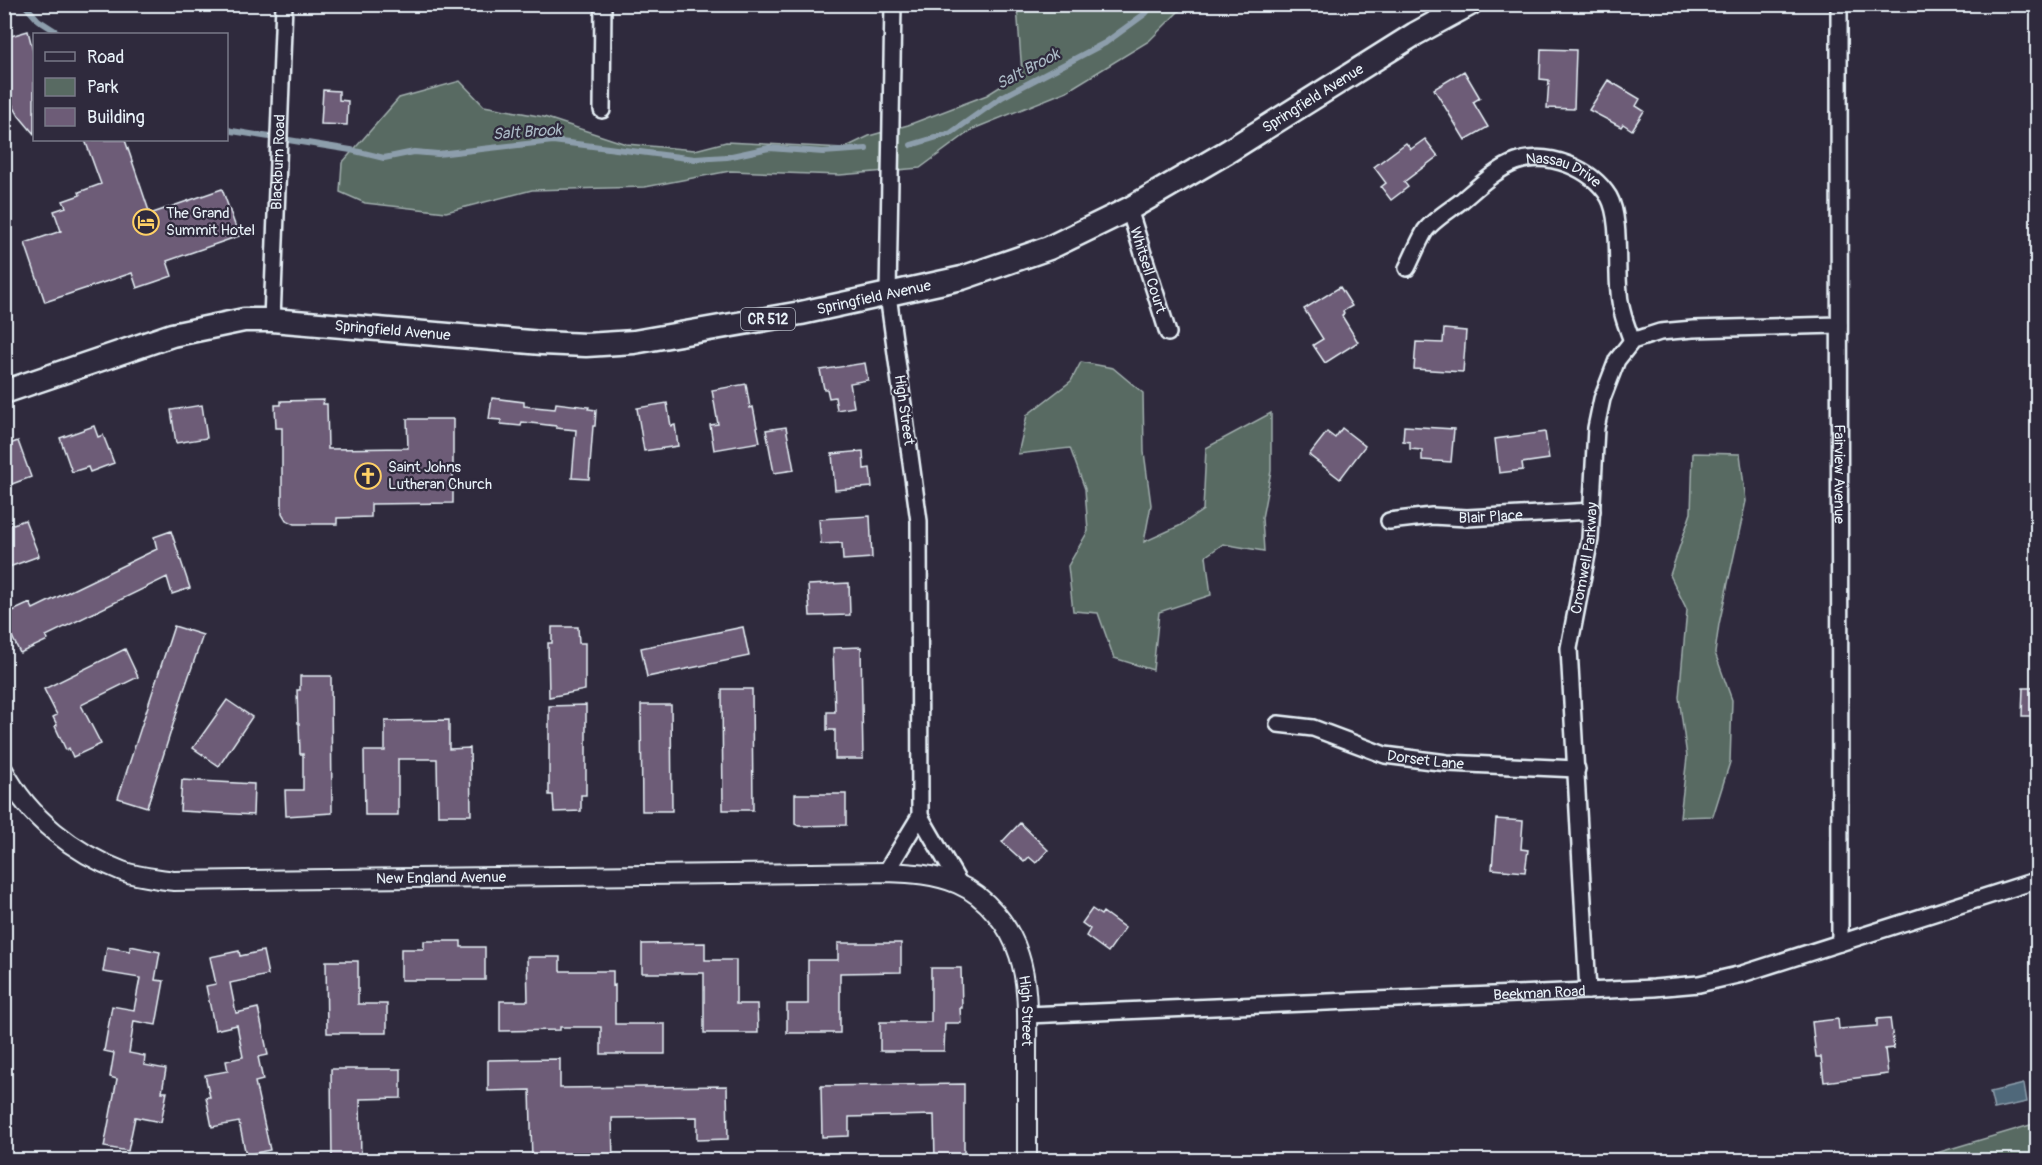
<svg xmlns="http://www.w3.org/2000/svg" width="2042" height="1165" viewBox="0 0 2042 1165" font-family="Pangolin,sans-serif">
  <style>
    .green { fill: #586a62; stroke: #a0aead; stroke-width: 1.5 }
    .water { fill: #50677a; stroke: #8d9eac; stroke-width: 1.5 }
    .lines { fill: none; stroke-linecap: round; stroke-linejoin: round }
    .stream { stroke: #8d9eac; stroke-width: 6 }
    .building { fill: #6d5c77; stroke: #e8f1f8; stroke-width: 1.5 }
    .minor-casing { stroke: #e8f1f8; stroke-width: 20 }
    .tertiary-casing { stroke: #e8f1f8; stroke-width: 22 }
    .primary-casing { stroke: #e8f1f8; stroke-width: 27 }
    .minor { stroke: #2f2a3d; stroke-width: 15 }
    .tertiary { stroke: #2f2a3d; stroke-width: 18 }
    .primary { stroke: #2f2a3d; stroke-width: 22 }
    .labels { text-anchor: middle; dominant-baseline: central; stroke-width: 4.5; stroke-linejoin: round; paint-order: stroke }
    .shield { fill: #2f2a3d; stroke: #b0b5c0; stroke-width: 1.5 }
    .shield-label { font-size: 14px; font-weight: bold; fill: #e8f1f8 }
    .street-label { font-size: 15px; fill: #e8f1f8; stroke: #2f2a3d }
    .poi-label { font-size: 15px; fill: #e8f1f8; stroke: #2f2a3d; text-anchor: start }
    .water-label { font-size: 16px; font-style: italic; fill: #abbac6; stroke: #2f2a3d }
  </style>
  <rect width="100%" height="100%" fill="#2f2a3d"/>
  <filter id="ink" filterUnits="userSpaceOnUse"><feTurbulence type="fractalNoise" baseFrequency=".0167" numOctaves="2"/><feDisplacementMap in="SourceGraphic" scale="12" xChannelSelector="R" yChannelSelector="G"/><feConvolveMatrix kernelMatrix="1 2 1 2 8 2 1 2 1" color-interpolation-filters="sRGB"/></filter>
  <g filter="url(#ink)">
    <!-- green -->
    <path class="green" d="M1052,4L1185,5L1149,41L1067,91L973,129L920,168L840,175L730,171L645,187L532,190L446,212L365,203L340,192L342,163L399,98L460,81L484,106L544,117L626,144L695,150L726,142L844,148L869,136L908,125L987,95L1022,73L1017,7L1051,8Z
      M1081,362L1113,368L1143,393L1144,452L1151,505L1144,542L1179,526L1203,510L1206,448L1271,413V471L1262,518L1264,551L1223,544L1206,556L1211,595L1159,612L1153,670L1114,658L1098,613L1073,611L1068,566L1088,531L1085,489L1070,448L1018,454L1027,415L1071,381Z
      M1693,453L1740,454L1746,501L1719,624L1715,653L1732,700L1730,762L1713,816L1680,817L1687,757L1679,697L1687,610L1670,575L1691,513Z
      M2037,1123V1160H1913Z"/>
    <!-- water -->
    <path class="water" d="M2024,1084L2027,1102L1994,1109L1990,1092Z"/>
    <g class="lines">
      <!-- stream -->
      <path class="stream" d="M24,4L38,20L60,34
        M226,129L232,131L351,150L384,158L414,152L438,154L553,141L695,159L727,157L769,148L823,152L866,149
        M911,145L951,133L1002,97L1105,43L1146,13L1153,4"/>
    </g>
    <!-- building -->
    <path class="building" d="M28,31L34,55V134L19,116L10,100L4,83V38Z
      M1541,49L1576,50L1574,109L1547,108L1549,80L1540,79Z
      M1464,71L1480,98L1473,102L1488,127L1465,140L1434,89Z
      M1608,80L1640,99L1636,106L1644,111L1632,130L1623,124L1621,127L1589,110Z
      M323,90L339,91V100L348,101L347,125L321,124Z
      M1425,139L1438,156L1404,182L1408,187L1391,200L1381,187L1386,183L1374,167L1406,143L1411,149Z
      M85,140H125L150,214L222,189L239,236L167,261L172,276L155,282L137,288L132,273L45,302L25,243L61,231L54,211L66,207L63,201L80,195L79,192L101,184Z
      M1340,287L1352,306L1343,311L1344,314L1342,316L1358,342L1325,363L1313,345L1323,339L1304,309Z
      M1444,329L1466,331L1463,372L1414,369L1416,342L1443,343Z
      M865,363L868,380L850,383L854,407L837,410L835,397L829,398L827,389H824L820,370Z
      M746,384L750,408L753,407L760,442L714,450L710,425L718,424L712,390Z
      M492,398L524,402V406L555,409L556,403L589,407L588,409L596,410L595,426H593L589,479L572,478L576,430L556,428V426L522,422L521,426L501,424V420L489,419Z
      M324,400L323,404H327L328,449L408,448L407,419H453V503L371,504V517L337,518V524H295L286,520L282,513V428H276L275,405H281V401Z
      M667,403L671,426L675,425L678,446L644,451L637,408Z
      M202,405L207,438L176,443L171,410Z
      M94,426L98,437L103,435L114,463L90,472L88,467L72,472L60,438Z
      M1404,426L1454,429L1451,462L1422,460V450L1410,449V442L1403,441Z
      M786,427L794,470L774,473L766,430Z
      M1342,428L1365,446L1340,479L1309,455L1327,432L1335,438Z
      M1545,432L1549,459L1522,463L1523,470L1499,473L1495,439Z
      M18,441L31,477L4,487V446Z
      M863,451L864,469L870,468L872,487L835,490L832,454Z
      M870,516L872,558L843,560L842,543L821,544L819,519Z
      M25,520L39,556L4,569V527Z
      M171,531L190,588L172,594L167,577L46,636L48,640L20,653L4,620V615L30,603L33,609L157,549L154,537Z
      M849,583L850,615L810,616L808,585Z
      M174,626L203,635L183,693L147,807L118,798Z
      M552,627H578L579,643H585V690L549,697L548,643H552Z
      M743,627L749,656L647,677L641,648Z
      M861,647L863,759H835V730H827V712H835L833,648Z
      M125,649L138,677L81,705L101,744L73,757L69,748L66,750L55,726L57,725L53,717L57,715L44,689Z
      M300,676H331L332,813L286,816L285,790H303V754H300L299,723H298L297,690H300Z
      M2023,688H2037V716H2022Z
      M722,689H752L753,810H723Z
      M227,700L252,717L219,766L193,748Z
      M586,705V795H581V811L554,812L553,795H549V706Z
      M641,705H671L672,811H642Z
      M449,720V749L470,748L471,815H438L437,759H398V815H365L364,751H385V721Z
      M182,780L254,784L253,815L180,811Z
      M795,794H846V825L799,826L795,824Z
      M1496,819L1523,821L1521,849L1528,850L1525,872L1492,869Z
      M1020,823L1048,850L1036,863L1029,857L1024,862L1002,842Z
      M1092,909L1101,915L1103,912L1125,928L1108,952L1086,936L1090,929L1082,923Z
      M424,941H461V947H485V980H401V949H424Z
      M705,943V960H736V1004H757L758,1033H704V973H642V944Z
      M838,943H901V972L840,973V1033H787V1004H808V960H838Z
      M130,946L160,952L155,980L164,981L156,1025L134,1021L129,1053L145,1056L144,1065L166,1069L162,1092H167L161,1122L135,1117L128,1151L104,1147L117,1079L110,1077L114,1053L104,1051L112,1006L134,1010L140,978L103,972L107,947L130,951Z
      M239,951L240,956L263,951L268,975L230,983L236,1013L258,1008L268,1055L258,1057L263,1080L255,1082L270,1150L246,1155L239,1122L212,1127L206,1097H210L205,1075L228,1071L226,1061L243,1057L237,1025L215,1030L206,986L216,984L210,957Z
      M527,957H560V971H613V986L615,985V1024H665V1054H601V1027H560V1030L500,1031V1001H528Z
      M326,961H358V1004H387V1033H327Z
      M931,968H961L962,1008H960L961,1023H945L944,1051H880V1022H931Z
      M1890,1018L1894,1048L1885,1049L1888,1074L1824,1082L1821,1057H1816L1812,1022L1838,1019L1839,1029L1877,1026V1019Z
      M560,1059V1088L727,1086L728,1139L697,1140V1117L612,1118L613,1161H532L530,1090L488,1091V1060Z
      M331,1069H401V1098L360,1099L361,1161H332Z
      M964,1084V1161H935L934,1115L849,1117V1136L822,1137L821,1086Z"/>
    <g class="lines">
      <!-- minor casing -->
      <g class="minor-casing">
        <g id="minor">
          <path id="s1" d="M1839,4L1840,943"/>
          <path d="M602,110L603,4"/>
          <path id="s2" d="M1129,209L1168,333"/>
          <path id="s3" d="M1407,268C1413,256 1418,243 1425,231C1433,220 1450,210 1460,202C1477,188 1496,169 1516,162C1549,150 1592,169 1609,197C1621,218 1616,267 1619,292C1620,309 1626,325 1632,341"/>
          <path id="s4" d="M272,320L284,4"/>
          <path id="s5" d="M1389,521L1432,516L1467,518L1592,511"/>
          <path id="s6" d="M1278,724L1313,728L1385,755L1447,763L1577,769"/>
          <path d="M920,816L960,885"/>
          <path d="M886,872L920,816L919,521L888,295L893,4"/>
          <path id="s7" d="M1588,991L1569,648L1590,539L1596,428L1602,399L1617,360L1632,341L1660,332L1693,329L1839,325"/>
          <path id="s8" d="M1027,1015L1654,988L1699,984L1742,974L2038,880"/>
        </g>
      </g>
      <!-- tertiary casing -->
      <g class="tertiary-casing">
        <g id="tertiary">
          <path id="s9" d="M4,771C29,818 74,853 122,871C138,877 156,878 173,881L886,872C911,873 935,874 958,884C986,896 1010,926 1019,955C1029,985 1027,1020 1027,1051C1027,1087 1027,1124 1027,1160"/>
        </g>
      </g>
      <!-- primary casing -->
      <g class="primary-casing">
        <g id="primary">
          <path id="s10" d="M4,392L172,335L244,320H272L542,343L586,345L634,342L801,313L962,278L1049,248L1129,209L1227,152L1415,34L1470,4"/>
        </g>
      </g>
      <!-- minor -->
      <use href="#minor" class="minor"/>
      <!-- tertiary -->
      <use href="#tertiary" class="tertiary"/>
      <!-- primary -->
      <use href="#primary" class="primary"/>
    </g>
  </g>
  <!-- icons -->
  <defs>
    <g id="hotel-ring" transform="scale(1.35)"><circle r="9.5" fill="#2f2a3d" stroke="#ffd166" stroke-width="1.5"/><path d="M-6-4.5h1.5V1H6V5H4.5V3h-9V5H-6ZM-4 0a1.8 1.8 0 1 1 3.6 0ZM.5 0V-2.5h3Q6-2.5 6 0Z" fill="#ffd166"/></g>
    <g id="church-ring" transform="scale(1.35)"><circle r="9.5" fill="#2f2a3d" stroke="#ffd166" stroke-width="1.5"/><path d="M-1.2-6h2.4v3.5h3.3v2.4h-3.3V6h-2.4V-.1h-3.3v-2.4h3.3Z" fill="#ffd166"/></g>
  </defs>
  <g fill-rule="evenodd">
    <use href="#hotel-ring" x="146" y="222"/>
    <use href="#church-ring" x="368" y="476"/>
  </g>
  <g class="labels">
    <!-- shield labels -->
    <rect class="shield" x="741" y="308" width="54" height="22" rx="4.5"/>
    <g class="shield-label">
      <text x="768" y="319">CR 512</text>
    </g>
    <!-- street labels -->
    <g class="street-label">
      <text stroke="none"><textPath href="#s10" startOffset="1372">Springfield Avenue</textPath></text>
      <text stroke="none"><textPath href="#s4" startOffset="158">Blackburn Road</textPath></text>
      <text stroke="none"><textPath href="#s3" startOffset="206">Nassau Drive</textPath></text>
      <text stroke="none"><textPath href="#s2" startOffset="64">Whitsell Court</textPath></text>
      <text stroke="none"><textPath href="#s10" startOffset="886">Springfield Avenue</textPath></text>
      <text stroke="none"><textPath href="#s10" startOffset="400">Springfield Avenue</textPath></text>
      <text transform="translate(904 410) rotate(82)">High Street</text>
      <text stroke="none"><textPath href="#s1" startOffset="470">Fairview Avenue</textPath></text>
      <text stroke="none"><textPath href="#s5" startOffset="102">Blair Place</textPath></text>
      <text stroke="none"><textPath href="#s7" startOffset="435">Cromwell Parkway</textPath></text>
      <text stroke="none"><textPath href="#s6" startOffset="153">Dorset Lane</textPath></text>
      <text stroke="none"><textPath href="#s9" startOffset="478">New England Avenue</textPath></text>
      <text stroke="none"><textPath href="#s8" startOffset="513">Beekman Road</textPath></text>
      <text stroke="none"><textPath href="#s9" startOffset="1149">High Street</textPath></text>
    </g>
    <!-- poi labels -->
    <g class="poi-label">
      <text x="166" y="213">The Grand<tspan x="166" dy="17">Summit Hotel</tspan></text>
      <text x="388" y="467">Saint Johns<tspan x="388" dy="17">Lutheran Church</tspan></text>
    </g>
    <!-- water labels -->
    <g class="water-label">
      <text transform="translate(1028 69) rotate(-28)">Salt Brook</text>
      <text transform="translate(527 132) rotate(-4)">Salt Brook</text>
    </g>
  </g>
  <!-- margin -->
  <rect width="2042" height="1165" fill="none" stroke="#2f2a3d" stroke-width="24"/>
  <rect x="12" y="12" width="2018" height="1141" fill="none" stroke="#e8f1f8" stroke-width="2" filter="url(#ink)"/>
  <!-- legend -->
  <rect x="33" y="33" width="195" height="108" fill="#2f2a3d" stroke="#797a88" stroke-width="1.5"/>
  <rect x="45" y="52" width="30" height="9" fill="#2f2a3d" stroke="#797a88" stroke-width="1.5"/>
  <text x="87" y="63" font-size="18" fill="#e8f1f8">Road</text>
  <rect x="45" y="78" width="30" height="18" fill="#586a62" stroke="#797a88" stroke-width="1.5"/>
  <text x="87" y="93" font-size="18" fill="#e8f1f8">Park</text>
  <rect x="45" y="108" width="30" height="18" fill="#6d5c77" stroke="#797a88" stroke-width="1.5"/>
  <text x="87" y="123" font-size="18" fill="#e8f1f8">Building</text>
</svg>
